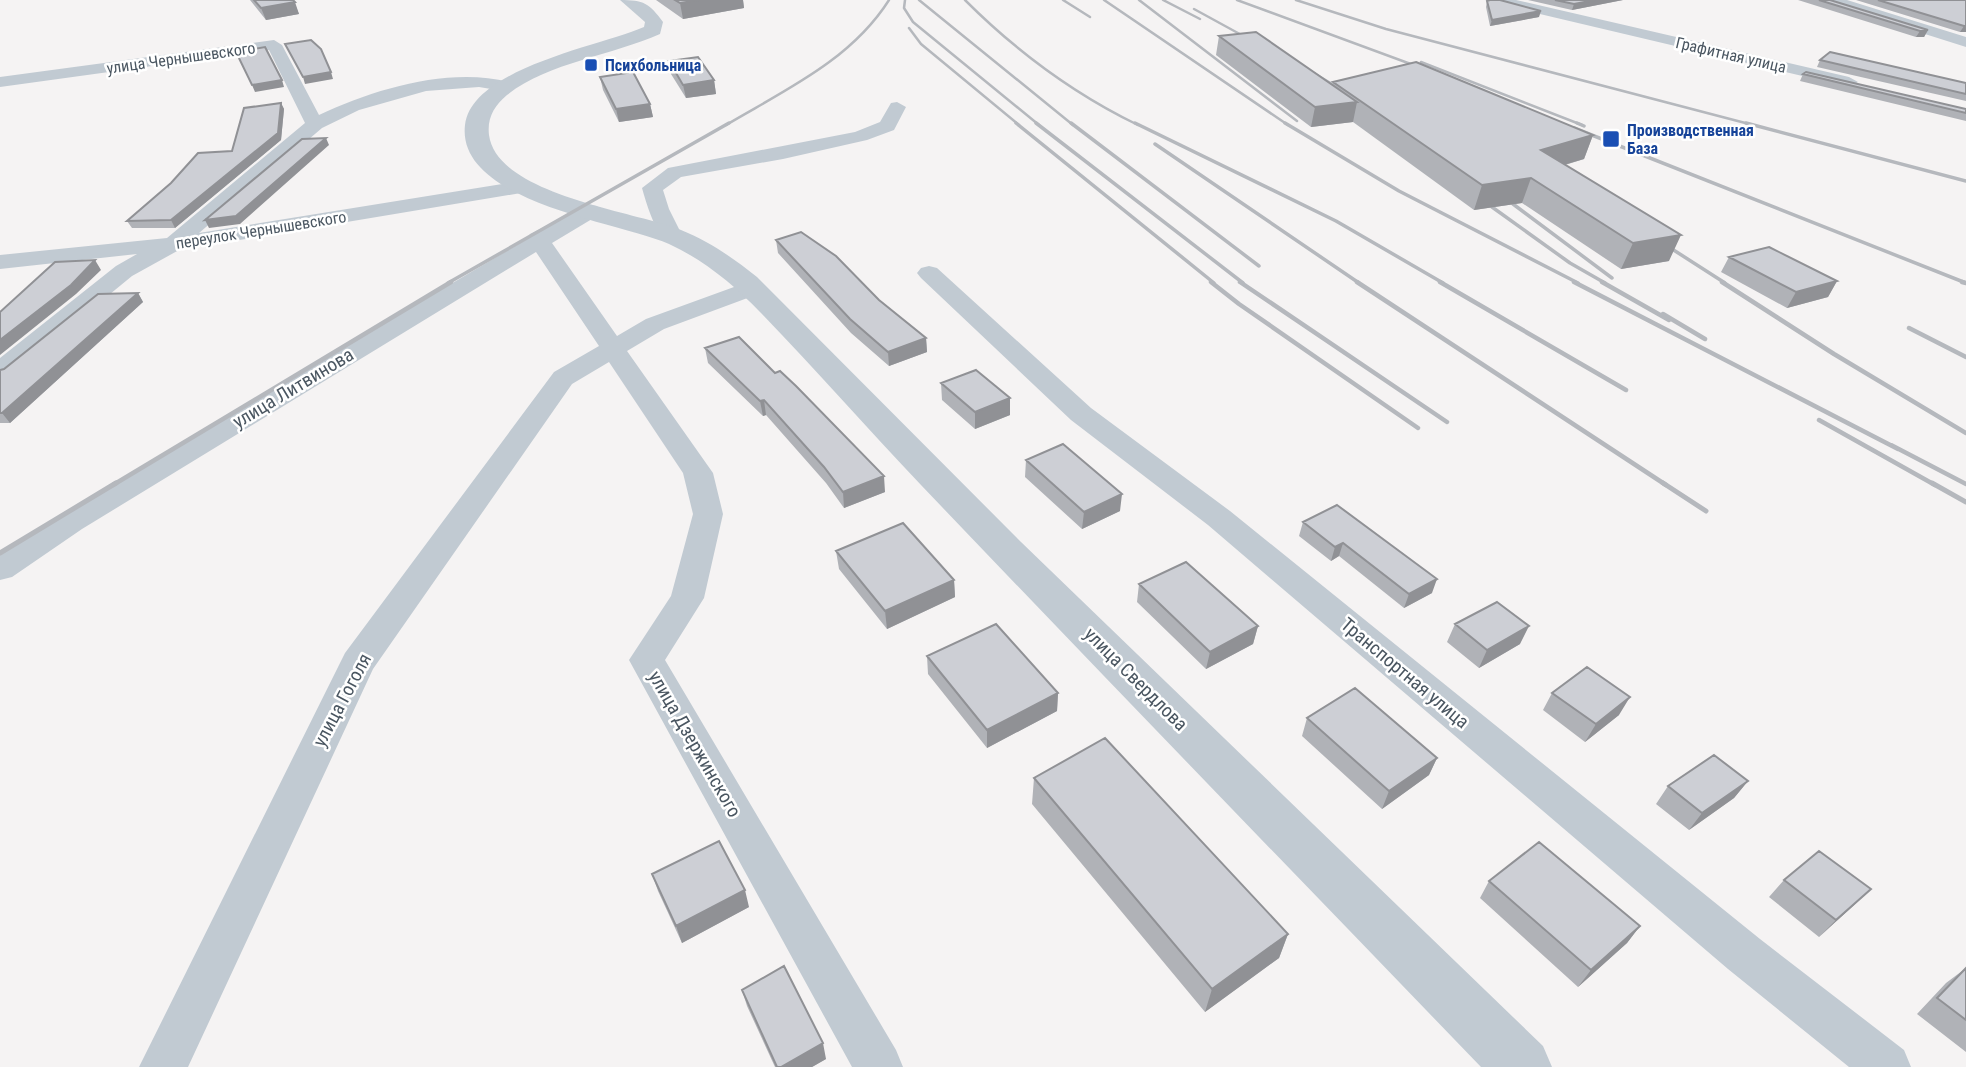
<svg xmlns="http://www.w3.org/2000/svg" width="1966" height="1067" viewBox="0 0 1966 1067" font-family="'Roboto Condensed',sans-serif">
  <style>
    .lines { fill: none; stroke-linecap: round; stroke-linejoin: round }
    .minor { fill: #c1cad2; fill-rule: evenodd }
    .tertiary { fill: #c1cad2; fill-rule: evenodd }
    .rail-far3 { stroke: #b5b8bd; stroke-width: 2.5 }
    .rail-far2 { stroke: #b5b8bd; stroke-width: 3.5 }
    .rail-far1 { stroke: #b5b8bd; stroke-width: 4.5 }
    .rail { stroke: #b5b8bd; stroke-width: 5 }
    .wall { fill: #b0b2b7 }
    .shaded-wall { fill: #909195 }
    .building { fill: #cdcfd5; stroke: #909195; stroke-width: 2 }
    .transit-dot { fill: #1a4fb4; stroke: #fff; stroke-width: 2.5 }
    .labels { text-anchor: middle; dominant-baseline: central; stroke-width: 5; stroke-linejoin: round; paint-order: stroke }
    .far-street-label { font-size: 16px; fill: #4a5661; stroke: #fff }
    .far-transit-label { font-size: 16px; font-weight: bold; fill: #164399; stroke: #fff; text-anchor: start }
    .street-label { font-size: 19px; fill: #4a5661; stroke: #fff }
  </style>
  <rect width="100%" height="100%" fill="#f5f3f3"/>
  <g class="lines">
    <!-- minor -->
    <path class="minor" d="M1490,0H1516L1849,77L1858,82L1849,87L1497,4Z
      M1825,0H1847L1966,37V47L1827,3Z
      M274,40L282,45L319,115C375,89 448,67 509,82L512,86L503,91L479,87L426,91L359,110L322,128L199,233L521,181L528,183L531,187L528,191L521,193L179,250L132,276L9,377L0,379V358L116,266L137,254L0,269V255L167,238L305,123L269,50L0,87V77Z
      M897,102L906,107L894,130L867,140L783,159L681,177L663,190L669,209L682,235L679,240H663C653,224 647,206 642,188L668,168L855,132L880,122L891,103Z
      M589,205L597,206L600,211L597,216L552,243L617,336L646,319L745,283H761L765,288L761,293L664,329L627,351L713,473L723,514L704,598L665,660L896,1050L903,1067H852L629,660L671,596L693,514L683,473L609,362L572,384L373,669L188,1067H139L345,653L554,372L599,346L536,252L82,529L12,577L0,580V554L60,515L527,239L530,234Z
      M929,266L937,268L1091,408L1230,511L1760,939L1904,1050L1911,1067H1849L1728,969L1208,525L1071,420L921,278L917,273L921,268Z"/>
    <!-- tertiary -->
    <path class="tertiary" d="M620,0C644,0 649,3 663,22L660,34C613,55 547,63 507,95C494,106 487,118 489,135C497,195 634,211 681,230C709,241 733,258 757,277L1021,542L1543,1046L1552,1067H1481C1294,873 1107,680 921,485C867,428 815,369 760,312C734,285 704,260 669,244C619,222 456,202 465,125C472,68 600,46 644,27L645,22Z"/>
    <!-- rail-far3 -->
    <path class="rail-far3" d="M905,0L904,8L913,22L1039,125
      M919,0L1073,125
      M965,0C1017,52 1072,93 1138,125
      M1063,0L1090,17
      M1104,0L1288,125
      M1139,0L1297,121
      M1163,0L1200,19
      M1237,0L1427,70
      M1296,0L1386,29L1753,125
      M1194,9L1258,44
      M909,28L921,44L1019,125
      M1421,62L1582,125
      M1307,69L1349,94
      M726,125C785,90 851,60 889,0"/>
    <!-- rail-far2 -->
    <path class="rail-far2" d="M1016,123L1214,283
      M1036,123L1243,283
      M1071,123L1259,266
      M1135,123L1336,221L1443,283
      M1285,123L1399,191L1578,283
      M1577,123L1584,126
      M1746,123L1966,181
      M1574,128L1966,283
      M1155,144L1359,283
      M1513,204L1612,278
      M1492,207L1570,263L1605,283
      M1658,240L1725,283
      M448,283L729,123"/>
    <!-- rail-far1 -->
    <path class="rail-far1" d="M1211,282L1239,304L1418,428
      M1240,282L1447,422
      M1357,282L1666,485
      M1440,282L1626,390
      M1574,282L1898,449
      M1602,282L1669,320
      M1722,282L1834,354L1966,433
      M1962,282L1966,283
      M1663,314L1705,339
      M1909,328L1966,357
      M1819,420L1935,485
      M1891,445L1966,484
      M113,485L451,282"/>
    <!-- rail -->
    <path class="rail" d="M1663,483L1706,511
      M1932,483L1966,502
      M0,553L116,483"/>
  </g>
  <!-- wall -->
  <path class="wall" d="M250,0H293L299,14L266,20Z
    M656,0H743L744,8L683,19Z
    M1528,0H1623L1572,10Z
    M1798,0H1830L1928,30L1924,37H1916Z
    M1856,0H1966V32H1960Z
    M1487,1L1539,17L1490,26L1486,7Z
    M1219,36L1333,85V82L1593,135L1584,159L1565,165L1669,261L1621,269L1522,203L1474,210L1353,122L1311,127L1216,55Z
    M1820,60L1966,83V101L1817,67Z
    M669,61L714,80L716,94L686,98L671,74Z
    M1803,74L1966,109V121L1800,81Z
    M600,77L650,104L653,117L619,122L603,90Z
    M281,103L284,109L281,140L175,228H132L127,221L232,151Z
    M776,240L879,300L926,338L927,352L889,366L851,333L778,253Z
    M1729,257L1837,281L1828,297L1787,308L1721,272Z
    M138,293L143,302L10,423H0V370L4,369Z
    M705,348L885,492L844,508L826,483L766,415L763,416L708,363Z
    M941,383L1010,415L975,429L942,400Z
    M1026,460L1120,511L1082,529L1025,477Z
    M1337,505L1432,593L1404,608L1339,556L1331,561L1299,536L1303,522Z
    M836,551L954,580L955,597L887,629L839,569Z
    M1139,584L1258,626L1253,644L1206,669L1137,602Z
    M1455,624L1520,644L1479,668L1447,642Z
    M927,656L1058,693L1057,711L987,748L928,674Z
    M1552,693L1619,715L1585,742L1543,710Z
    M1307,718L1437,758L1429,775L1382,809L1302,736Z
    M1034,778L1288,934L1279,958L1205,1012L1032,804Z
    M1748,781L1734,798L1689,830L1656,804L1668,786Z
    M652,874L749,907L682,943L658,891Z
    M1784,880L1871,889L1819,937L1769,897Z
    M1489,881L1640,926L1627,943L1578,987L1480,898Z
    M1966,968V1052L1917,1014L1946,983Z
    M742,990L826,1059L812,1067H775L747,1006Z"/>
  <!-- shaded-wall -->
  <path class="shaded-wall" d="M699,0H743L744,8L683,19L680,3Z
    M1595,0H1623L1572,10L1574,4Z
    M295,2L299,14L266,20L261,8Z
    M1541,11L1539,17L1490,26L1492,20Z
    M1964,26H1966V32H1960Z
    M1928,30L1924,37H1916L1920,31Z
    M331,72L333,79L305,84L303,77Z
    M282,80L284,87L255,92L252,85Z
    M714,80L716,94L686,98L683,85Z
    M1357,102L1353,122L1311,127L1315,107Z
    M281,103L284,109L281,140L175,228L171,220Z
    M650,104L653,117L619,122L616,109Z
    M1593,135L1584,159L1533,174L1541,150Z
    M326,138L329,145L240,224L209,228L205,220Z
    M1531,178L1522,203L1474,210L1482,185Z
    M1681,235L1669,261L1621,269L1633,243Z
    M95,260L101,270L76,294L0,355V340Z
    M1837,281L1828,297L1787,308L1796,292Z
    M138,293L143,302L10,423L2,413Z
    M926,338L927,352L889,366L888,352Z
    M1010,398V415L975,429V412Z
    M764,400L766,415L763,416L760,401Z
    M884,476L885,492L844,508L843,492Z
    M1122,494L1120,511L1082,529L1084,512Z
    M1343,543L1339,556L1331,561L1335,547Z
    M1437,579L1432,593L1404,608L1409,594Z
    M954,580L955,597L887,629L885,611Z
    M1258,626L1253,644L1206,669L1210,652Z
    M1529,626L1520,644L1479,668L1487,650Z
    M1058,693L1057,711L987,748V730Z
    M1630,697L1619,715L1585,742L1596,724Z
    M1437,758L1429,775L1382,809L1389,791Z
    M1748,781L1734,798L1689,830L1702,813Z
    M1871,889L1853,906L1819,937L1836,920Z
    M745,890L749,907L682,943L676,926Z
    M1640,926L1627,943L1578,987L1591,970Z
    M1288,934L1279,958L1205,1012L1212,989Z
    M823,1043L826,1059L812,1067H781Z"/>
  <!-- building -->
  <path class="building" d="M254,0H293L295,2L261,8Z
    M675,0H699L680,3Z
    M1490,0H1500L1541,11L1492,20L1487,1Z
    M1555,0H1595L1574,4Z
    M1819,0H1830L1928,30L1920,31Z
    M1878,0H1966V26H1964Z
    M1256,32L1357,102L1315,107L1219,36Z
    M311,40L321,49L331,72L303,77L285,44Z
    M265,47L282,80L252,85L236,52Z
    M1830,52L1966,83V94L1820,60Z
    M698,57L714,80L683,85L669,61Z
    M1416,62L1593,135L1541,150L1681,235L1633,243L1531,178L1482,185L1333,82Z
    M633,72L650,104L616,109L600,77Z
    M1806,72L1966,109V113L1803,74Z
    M281,103L278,133L171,220L127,221L171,183L198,153L232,151L244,108Z
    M326,138L236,216L205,220L302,139Z
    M801,232L836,256L879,300L926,338L888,352L850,319L776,240Z
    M1769,247L1837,281L1796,292L1729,257Z
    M95,260L71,285L0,340V312L55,262Z
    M138,293L2,413H0V370L4,369L98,294Z
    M739,337L775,373L780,371L796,386L884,476L843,492L824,467L764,400L760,401L705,348Z
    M976,370L1010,398L975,412L941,383Z
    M1063,444L1122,494L1084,512L1026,460Z
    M1337,505L1437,579L1409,594L1343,543L1335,547L1303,522Z
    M903,523L954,580L885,611L836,551Z
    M1186,562L1258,626L1210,652L1139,584Z
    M1497,602L1529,626L1487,650L1455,624Z
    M996,624L1058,693L987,730L927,656Z
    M1587,667L1630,697L1596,724L1552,693Z
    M1355,688L1437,758L1389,791L1307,718Z
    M1105,738L1288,934L1212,989L1034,778Z
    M1714,755L1748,781L1702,813L1668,786Z
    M719,841L745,890L676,926L652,874Z
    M1539,842L1640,926L1591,970L1489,881Z
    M1819,851L1871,889L1836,920L1784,880Z
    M784,966L823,1043L781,1067H777L742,990Z
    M1966,968V1020L1937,998Z"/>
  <!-- markers -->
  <g class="transit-dot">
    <rect x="584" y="58" width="14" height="14" rx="3.5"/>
    <rect x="1602" y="130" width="18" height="18" rx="3.5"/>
  </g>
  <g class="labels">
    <!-- far-street labels -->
    <g class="far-street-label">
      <text transform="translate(1731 55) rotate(13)">Графитная улица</text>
      <text transform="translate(181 58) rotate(-8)">улица Чернышевского</text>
      <text transform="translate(261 230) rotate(-9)">переулок Чернышевского</text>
    </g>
    <!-- far-transit labels -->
    <g class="far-transit-label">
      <text x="605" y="65">Психбольница</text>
      <text x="1627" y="130">Производственная<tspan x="1627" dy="18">База</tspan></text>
    </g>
    <!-- street labels -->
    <g class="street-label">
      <text transform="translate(293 388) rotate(-31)">улица Литвинова</text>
      <text transform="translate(1405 673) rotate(40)">Транспортная улица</text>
      <text transform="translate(1136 679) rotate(45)">улица Свердлова</text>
      <text transform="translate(342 700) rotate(-62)">улица Гоголя</text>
      <text transform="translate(695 744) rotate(60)">улица Дзержинского</text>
    </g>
  </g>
</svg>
